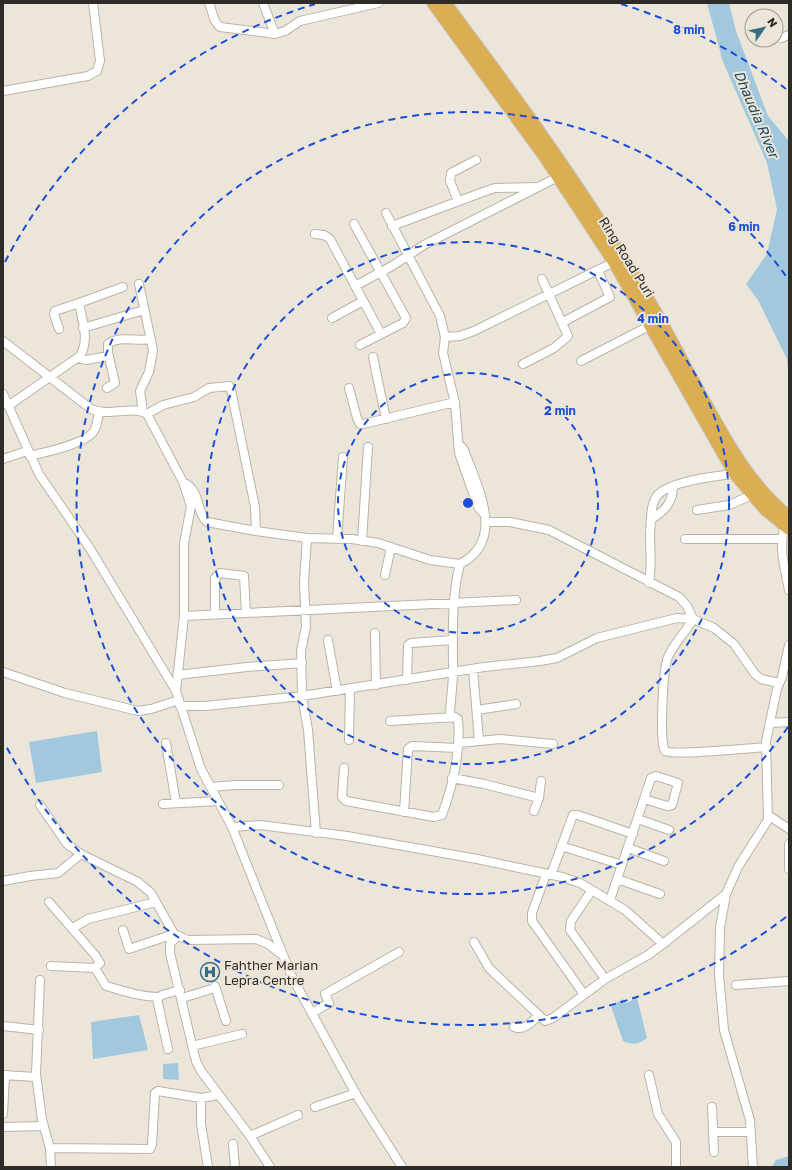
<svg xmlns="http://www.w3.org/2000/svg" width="792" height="1170" viewBox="0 0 792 1170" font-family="'Golos Text',sans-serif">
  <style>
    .water { fill: #a1c8dd }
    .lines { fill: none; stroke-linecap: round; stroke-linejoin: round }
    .minor-casing { stroke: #bab4a8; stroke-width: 10 }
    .highway-casing { stroke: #c9c8c7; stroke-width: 14 }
    .minor { stroke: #fff; stroke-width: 8 }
    .highway { stroke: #dbae54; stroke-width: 12 }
    .ring { fill: none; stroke: #1d4ed8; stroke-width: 2; stroke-dasharray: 7 5 }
    .labels { text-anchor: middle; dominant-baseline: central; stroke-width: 4; stroke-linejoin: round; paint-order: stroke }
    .street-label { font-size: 13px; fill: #2f2c28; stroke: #ece5d9 }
    .poi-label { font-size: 13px; fill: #2f2c28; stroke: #ece5d9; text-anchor: start }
    .water-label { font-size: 14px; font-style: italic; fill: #16485f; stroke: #ece5d9 }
    .centre { fill: #1d4ed8; stroke: #ece5d9; stroke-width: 2 }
    .ring-label { font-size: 12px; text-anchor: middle; font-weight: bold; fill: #1d4ed8; stroke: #ece5d9; stroke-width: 4; stroke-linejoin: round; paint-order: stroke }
  </style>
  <rect width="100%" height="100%" fill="#ece5d9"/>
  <!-- water -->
  <path class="water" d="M707,3H729L736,31L768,116L789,141V381L787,359L758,300L746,284L767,254L777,209L767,163L723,62Z
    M97,731L102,772L36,783L29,742Z
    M637,998L647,1038C638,1045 633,1045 623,1041L611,1006L623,999L626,1003Z
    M139,1015L148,1050L93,1059L91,1022Z
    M178,1063L179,1080L163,1079V1064Z
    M789,1156V1167H772L776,1160Z"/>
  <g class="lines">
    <!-- minor casing -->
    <g class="minor-casing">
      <path id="minor" d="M209,3L215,21L220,27L275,34L285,31L300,21L378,3
        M263,3L275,34
        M781,38L789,35
        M3,91L88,76L97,71L100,61L93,3
        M458,201L450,181L451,173L476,160
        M386,213L440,316L445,337L443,353L455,403L459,453L478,507L485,515
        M354,224L406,318L403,323L360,345
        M392,226L486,191L495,188L535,187
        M315,234L324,235L330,239L381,334
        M139,284L153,350L149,372L140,391L143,412
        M355,286L392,266L424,245L558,177
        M332,318L363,301
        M563,322L610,297L598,271
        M83,328L144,310
        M59,329L54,314L55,311L79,303
        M445,337L460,336L474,331L614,262
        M3,341L91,409C109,417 133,405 147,414L183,482L191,506L184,544V616L176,691
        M373,357L386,419
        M78,358L86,360L109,356
        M581,361L651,325
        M523,364L554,348L568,336L542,279
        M107,388L115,383L108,353V344C119,335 137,342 151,339
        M349,388L357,418L360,424H363L455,402
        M3,394L39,474L89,547L176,691L201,769L232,827L291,975L357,1096L402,1167
        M8,406L80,356C90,340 82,320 79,303L123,287
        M147,414L163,405L194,397L209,388L229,386L231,390L255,507L256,531L307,538L352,539L378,543L430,560L460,564
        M30,456C45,452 86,444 94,431C97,426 98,418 99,412
        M3,459L27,451
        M183,482C202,491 195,511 207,522L256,531
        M697,510L729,505L752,495
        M652,519C665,510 672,504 673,487
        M487,522H510L549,530L679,597L687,606L693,619C686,632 674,643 668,657C663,668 659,743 665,751C675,756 749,748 767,747
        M785,526C778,547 785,569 789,590
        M307,538L304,582L306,627L301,651L302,696L308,730L316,833
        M337,539L343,457
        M685,539H781
        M362,541L368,447
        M385,575L391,547
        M649,583C652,566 650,551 650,534C651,523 650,507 656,497C667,481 716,476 735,474
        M215,614V578L220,573L244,576L246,613
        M184,616L516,600
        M375,633L376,685
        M328,640L337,691
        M473,669L479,741
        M3,672L65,693L138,711L151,709L179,700
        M177,675L247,667L302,663
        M407,680L408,645L411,643L452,640
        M180,706H205L302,696L484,667L540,661L557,658L597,638L677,618L693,619L714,628L734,644L755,674L761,679L779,683
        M477,710L516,704
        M450,718C450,702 453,687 453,671C453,635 451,599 460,564C507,540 477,486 464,450L459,444
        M770,723L789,722
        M349,740L350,690
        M166,743L176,803
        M459,743L500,739L553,744
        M344,768L342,797L346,801L434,817L442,815C453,785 461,751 458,719L455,717L390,721
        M452,778L484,784L539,798
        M211,787L235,785H279
        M163,804L218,801
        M40,805L67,844L81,854L138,882L151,893L174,934L188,940L256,939L268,944L281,954
        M534,811L539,798L541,781
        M404,812L408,749L412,746L458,748
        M768,815L789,829
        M638,819L669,830
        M232,827L260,825L347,836L477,859L562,877L580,883L625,910L663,944L726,894
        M789,844V869
        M561,846L622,865
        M628,848L664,861
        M546,874L532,913V921L583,993
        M551,875L573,815H578L633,834
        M617,879L660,894
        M3,881L30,876L58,873L81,854
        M592,890L571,921L570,930L605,979
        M610,900L651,778L656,776L678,783L672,805L667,806L644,799
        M49,902L95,955L100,963L95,968L51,966
        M73,928L88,919L156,902
        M123,930L129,949L174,934
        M177,936L170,944V953L196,1061L201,1071L250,1136L270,1167
        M474,942L489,968L545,1021L553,1018L605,979L648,955L663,944
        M95,968L106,986C124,991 141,997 159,997
        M40,980L36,1074L42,1120L50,1148L51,1167
        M736,985L789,981
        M215,986L226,1021
        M182,998L215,988
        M312,1013L329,1003L325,994L399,952
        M3,1026L39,1030
        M514,1027C524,1031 531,1023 539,1015
        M192,1046L242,1034
        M168,1049L157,999L162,995L180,990
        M3,1075L36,1077
        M649,1075L658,1114L676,1142V1167
        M201,1098V1124L208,1167
        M315,1107L356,1093
        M712,1107L714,1152
        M3,1114L5,1075
        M3,1127L44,1126
        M713,1132H751
        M250,1136L298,1115
        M233,1144L235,1167
        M50,1148L150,1149L152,1145L155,1093L158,1091L201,1098L219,1095
        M753,1167L750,1120L724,1030L719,975L720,928L726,894L738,867L768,820L766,741L777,689L782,677L789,645"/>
    </g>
    <!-- highway casing -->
    <g class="highway-casing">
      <path id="highway" d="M433,3L545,157L614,262L735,474L765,509L789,529
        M445,3C508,87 570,172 625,261C652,303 675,348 699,392C724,437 748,484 789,517"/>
    </g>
    <!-- minor -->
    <use href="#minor" class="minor"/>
    <!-- highway -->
    <use href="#highway" class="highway"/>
  </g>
  <!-- distance rings -->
  <g class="ring">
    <circle cx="468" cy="503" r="130"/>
    <circle cx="468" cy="503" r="261"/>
    <path d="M788 727A391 391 0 1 1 788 279"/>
    <path d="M786 917A522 522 0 0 1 5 744M5 262A522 522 0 0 1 315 4M621 4A522 522 0 0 1 786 89"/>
  </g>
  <!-- icons -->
  <defs>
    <g id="hospital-ring" transform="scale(1)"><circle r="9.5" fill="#ece5d9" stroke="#366d88" stroke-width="1.5"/><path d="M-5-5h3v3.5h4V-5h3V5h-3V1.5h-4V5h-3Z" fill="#366d88"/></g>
  </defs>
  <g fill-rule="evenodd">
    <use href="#hospital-ring" x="210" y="972"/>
  </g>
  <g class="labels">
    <!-- street labels -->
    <g class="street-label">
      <text transform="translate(627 257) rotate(58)">Ring Road Puri</text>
    </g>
    <!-- poi labels -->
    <g class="poi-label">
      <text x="224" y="965">Fahther Marian<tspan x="224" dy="15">Lepra Centre</tspan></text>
    </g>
    <!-- water labels -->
    <g class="water-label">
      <text transform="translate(757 114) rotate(67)">Dhaudia River</text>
    </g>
  </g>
  <circle cx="468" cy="503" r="6" class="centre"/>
  <g class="ring-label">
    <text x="689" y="34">8 min</text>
    <text x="744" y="231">6 min</text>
    <text x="653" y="323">4 min</text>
    <text x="560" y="415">2 min</text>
  </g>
  <!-- border -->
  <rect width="792" height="1170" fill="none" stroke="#2f2c28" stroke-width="8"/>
  <!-- north arrow -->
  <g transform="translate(764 28) rotate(56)"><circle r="19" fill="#ece5d9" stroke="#a09b92"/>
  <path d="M0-3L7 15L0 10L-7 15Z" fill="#366d88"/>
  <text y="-6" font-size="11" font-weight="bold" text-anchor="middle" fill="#2f2c28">N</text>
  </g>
</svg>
